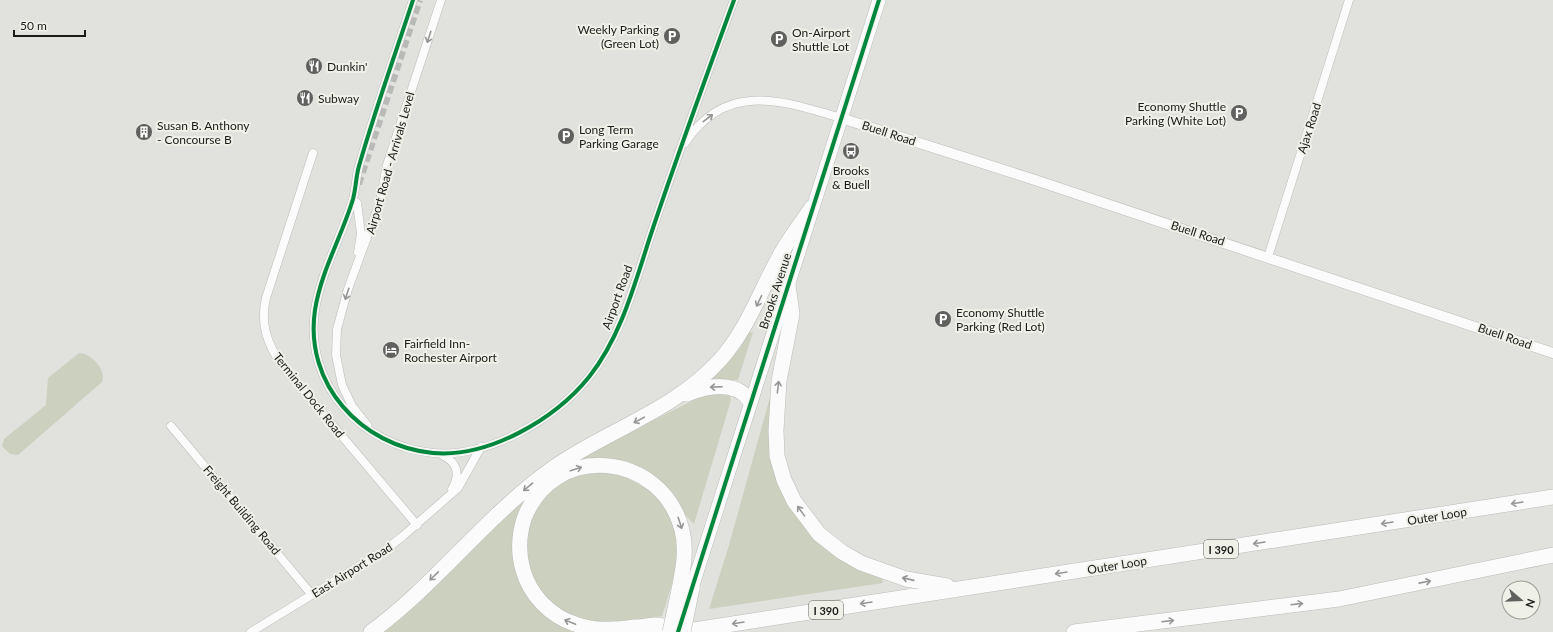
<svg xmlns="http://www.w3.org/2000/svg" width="1553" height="632" viewBox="0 0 1553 632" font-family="Lato,sans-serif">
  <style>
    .green { fill: #ccd0be }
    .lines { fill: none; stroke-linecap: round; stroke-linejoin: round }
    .minor-tunnel { stroke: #b9bab7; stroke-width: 8; stroke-dasharray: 8 4; stroke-linecap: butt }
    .minor-casing { stroke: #bcbcb9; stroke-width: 9 }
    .tertiary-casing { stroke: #bcbcb9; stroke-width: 11 }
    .primary-casing { stroke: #bcbcb9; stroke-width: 14 }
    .motorway-casing { stroke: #bcbcb9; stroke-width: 16 }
    .minor { stroke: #fafbfa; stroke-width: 8 }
    .tertiary { stroke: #fafbfa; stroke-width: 10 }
    .primary { stroke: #fafbfa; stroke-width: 13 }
    .motorway { stroke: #fafbfa; stroke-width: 15 }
    .motorway-bridge-casing { stroke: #bcbcb9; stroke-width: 16; stroke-linecap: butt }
    .motorway-bridge { stroke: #fafbfa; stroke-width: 15 }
    .cycleway-casing { stroke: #eff1e9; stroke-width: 6 }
    .cycleway { stroke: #00873e; stroke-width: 4 }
    .oneway { stroke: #969795 }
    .labels { text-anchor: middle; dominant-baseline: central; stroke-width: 4; stroke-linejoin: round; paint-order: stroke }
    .shield { fill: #eff1e9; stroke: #5b5c57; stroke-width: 1 }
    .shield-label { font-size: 11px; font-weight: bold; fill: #1b1c19 }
    .poi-label { font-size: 12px; fill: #1b1c19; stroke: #eff1e9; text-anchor: start }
    .street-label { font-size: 12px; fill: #1b1c19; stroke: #eff1e9 }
  </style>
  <rect width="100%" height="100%" fill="#e1e2de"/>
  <!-- green -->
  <path class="green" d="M753,332L738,380H707L747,333Z
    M79,353C91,353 107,370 102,382L18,455L10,454L2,446L4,439L46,405L48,378Z
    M772,390L785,492L868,573L882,579L883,583L709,609L729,545Z
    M708,393L730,396L731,400L694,524L687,517L664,487L582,461L581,456Z
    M616,472L657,494L673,519L679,551L672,584L662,616C632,621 601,627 572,617C563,614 557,607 550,601C524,573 518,540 538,507C541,502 544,496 548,492C569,473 590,473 616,472Z
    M525,495L529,498L517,569L574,627V632H383Z"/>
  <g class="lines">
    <!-- minor-tunnel -->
    <path class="minor-tunnel" d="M358,184L419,0"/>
    <!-- minor casing -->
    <g class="minor-casing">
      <path id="minor" d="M413,0C395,55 375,110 359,166C356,176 356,188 353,199C342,236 321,271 315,310C304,384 361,446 433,453C489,458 555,419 589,377C624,333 637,274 655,222C680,148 707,74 734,0
        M685,143C726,80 783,101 841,118
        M313,153L266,298C260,324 267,344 282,365L417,525
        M357,203L361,234L358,252
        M1268,257L1349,0
        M367,425L352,406L342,385L336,355L337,329L348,289L380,202L387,165L441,0
        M171,426L312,595
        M442,455C457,462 461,474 452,489
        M251,632L385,550L403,536L458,488L481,447"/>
    </g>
    <!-- tertiary casing -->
    <g class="tertiary-casing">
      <path id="tertiary" d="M841,118L1032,179L1553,353"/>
    </g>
    <!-- primary casing -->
    <g class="primary-casing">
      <path id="primary" d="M692,588L879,0"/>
    </g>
    <!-- motorway casing -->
    <g class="motorway-casing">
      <path id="motorway" d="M788,285L792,314L779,381L776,430L777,456L784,480L794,501L819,534L842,552L861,563L906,579L947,586
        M687,394C707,386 736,380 750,401
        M679,590C683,570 687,550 682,530C662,451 553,441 524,519C519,535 518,553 523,570C530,595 550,616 575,624C595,631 614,630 635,627C641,627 649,625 656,625C665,626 674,628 683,629
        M371,632C434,586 482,521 545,474C601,432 672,413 720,360C747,330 759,294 778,259C787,241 801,224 812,207
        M681,632L1553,497
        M1074,632L1339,599L1553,555"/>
    </g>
    <!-- minor -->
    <use href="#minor" class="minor"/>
    <!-- tertiary -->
    <use href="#tertiary" class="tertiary"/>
    <!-- primary -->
    <use href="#primary" class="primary"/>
    <!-- motorway -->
    <use href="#motorway" class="motorway"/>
    <!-- motorway-bridge casing -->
    <g class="motorway-bridge-casing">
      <path id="motorway-bridge" d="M670,632L679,590
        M683,632L692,588"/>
    </g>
    <!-- motorway-bridge -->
    <use href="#motorway-bridge" class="motorway-bridge"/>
    <!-- cycleway casing -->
    <g class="cycleway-casing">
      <path id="cycleway" d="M413,0C395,55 375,110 359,166C356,176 356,188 353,199C342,236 321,271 315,310C304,384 361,446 433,453C489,458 555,419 589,377C624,333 637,274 655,222C680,148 707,74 734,0
        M678,632L879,0"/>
    </g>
    <!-- cycleway -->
    <use href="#cycleway" class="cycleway"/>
  </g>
  <!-- one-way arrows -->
  <defs><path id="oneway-shaft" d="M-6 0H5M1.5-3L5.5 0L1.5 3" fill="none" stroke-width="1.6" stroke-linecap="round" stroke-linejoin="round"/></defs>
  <g class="oneway">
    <use href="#oneway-shaft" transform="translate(429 37) rotate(108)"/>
    <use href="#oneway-shaft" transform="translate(708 118) rotate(-37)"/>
    <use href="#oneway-shaft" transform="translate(347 294) rotate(108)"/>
    <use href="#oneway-shaft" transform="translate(759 301) rotate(116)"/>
    <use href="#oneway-shaft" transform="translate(716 387) rotate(178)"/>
    <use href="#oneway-shaft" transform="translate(778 387) rotate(-84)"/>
    <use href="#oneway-shaft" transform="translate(639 420) rotate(152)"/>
    <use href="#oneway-shaft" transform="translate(576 469) rotate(-18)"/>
    <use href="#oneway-shaft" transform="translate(528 487) rotate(140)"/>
    <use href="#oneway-shaft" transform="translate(1517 503) rotate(171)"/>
    <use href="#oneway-shaft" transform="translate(801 511) rotate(-126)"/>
    <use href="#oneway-shaft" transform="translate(680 523) rotate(72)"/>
    <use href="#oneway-shaft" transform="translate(1387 523) rotate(171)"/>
    <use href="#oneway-shaft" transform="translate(1259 543) rotate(171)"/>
    <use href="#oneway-shaft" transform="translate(1061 573) rotate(171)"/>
    <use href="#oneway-shaft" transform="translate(434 576) rotate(136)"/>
    <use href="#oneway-shaft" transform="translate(908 579) rotate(-167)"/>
    <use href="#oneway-shaft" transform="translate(1425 582) rotate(-11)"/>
    <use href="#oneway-shaft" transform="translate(866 603) rotate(171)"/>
    <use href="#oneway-shaft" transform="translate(1297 604) rotate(-7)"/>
    <use href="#oneway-shaft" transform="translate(1168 621) rotate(-7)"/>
    <use href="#oneway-shaft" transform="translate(570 622) rotate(-158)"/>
    <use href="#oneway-shaft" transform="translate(738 623) rotate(171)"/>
  </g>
  <!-- icons -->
  <defs>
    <g id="parking-disc" transform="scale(0.9)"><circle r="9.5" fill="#60615e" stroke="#eff1e9"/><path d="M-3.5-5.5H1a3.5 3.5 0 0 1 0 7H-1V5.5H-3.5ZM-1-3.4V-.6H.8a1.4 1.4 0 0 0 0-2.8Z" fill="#fff"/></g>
    <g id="restaurant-disc" transform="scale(0.9)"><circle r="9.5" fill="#60615e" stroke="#eff1e9"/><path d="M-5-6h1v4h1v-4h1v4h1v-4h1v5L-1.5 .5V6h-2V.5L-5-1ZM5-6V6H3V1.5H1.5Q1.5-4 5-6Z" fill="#fff"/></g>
    <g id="building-disc" transform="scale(0.9)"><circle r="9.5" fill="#60615e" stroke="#eff1e9"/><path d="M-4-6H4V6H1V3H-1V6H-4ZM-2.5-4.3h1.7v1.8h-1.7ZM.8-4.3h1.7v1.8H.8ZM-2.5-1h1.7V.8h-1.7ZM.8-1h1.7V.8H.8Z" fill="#fff"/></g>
    <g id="bus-disc" transform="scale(0.9)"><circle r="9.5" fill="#60615e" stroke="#eff1e9"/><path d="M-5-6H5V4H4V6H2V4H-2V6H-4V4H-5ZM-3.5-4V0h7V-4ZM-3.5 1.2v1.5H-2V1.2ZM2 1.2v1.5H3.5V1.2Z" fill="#fff"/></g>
    <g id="hotel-disc" transform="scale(0.9)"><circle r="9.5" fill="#60615e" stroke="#eff1e9"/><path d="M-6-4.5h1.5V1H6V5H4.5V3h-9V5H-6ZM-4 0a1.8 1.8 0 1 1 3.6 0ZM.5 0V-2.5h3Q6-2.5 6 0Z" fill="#fff"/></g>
  </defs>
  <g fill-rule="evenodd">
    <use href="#parking-disc" x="672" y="36"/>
    <use href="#parking-disc" x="779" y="39"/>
    <use href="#restaurant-disc" x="314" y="66"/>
    <use href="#restaurant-disc" x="305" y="98"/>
    <use href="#parking-disc" x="1239" y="113"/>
    <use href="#building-disc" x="144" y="132"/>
    <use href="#parking-disc" x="566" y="136"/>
    <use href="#bus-disc" x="851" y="151"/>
    <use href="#parking-disc" x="943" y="319"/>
    <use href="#hotel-disc" x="391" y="350"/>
  </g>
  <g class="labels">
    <!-- shield labels -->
    <g class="shield">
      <rect x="1204" y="540" width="34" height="18" rx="3"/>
      <rect x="809" y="601" width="34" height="18" rx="3"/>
    </g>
    <g class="shield-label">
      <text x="1221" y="549">I 390</text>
      <text x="826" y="610">I 390</text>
    </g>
    <!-- poi labels -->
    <g class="poi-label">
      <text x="659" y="29" text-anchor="end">Weekly Parking<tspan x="659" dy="14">(Green Lot)</tspan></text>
      <text x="792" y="32">On-Airport<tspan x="792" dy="14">Shuttle Lot</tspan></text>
      <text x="327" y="66">Dunkin'</text>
      <text x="318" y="98">Subway</text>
      <text x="1226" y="106" text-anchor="end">Economy Shuttle<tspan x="1226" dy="14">Parking (White Lot)</tspan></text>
      <text x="157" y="125">Susan B. Anthony<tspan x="157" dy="14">- Concourse B</tspan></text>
      <text x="579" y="129">Long Term<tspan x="579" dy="14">Parking Garage</tspan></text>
      <text x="851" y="170" text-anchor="middle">Brooks<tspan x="851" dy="14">&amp; Buell</tspan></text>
      <text x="956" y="312">Economy Shuttle<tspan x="956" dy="14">Parking (Red Lot)</tspan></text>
      <text x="404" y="343">Fairfield Inn-<tspan x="404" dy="14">Rochester Airport</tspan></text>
    </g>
    <!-- street labels -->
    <g class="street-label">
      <text transform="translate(1309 128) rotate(-72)">Ajax Road</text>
      <text transform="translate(889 133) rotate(18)">Buell Road</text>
      <text transform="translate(390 163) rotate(-74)">Airport Road - Arrivals Level</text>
      <text transform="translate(1198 233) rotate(18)">Buell Road</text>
      <text transform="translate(775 291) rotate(-72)">Brooks Avenue</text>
      <text transform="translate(617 297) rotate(-70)">Airport Road</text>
      <text transform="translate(1505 336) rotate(19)">Buell Road</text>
      <text transform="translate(309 395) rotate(51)">Terminal Dock Road</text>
      <text transform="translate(242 510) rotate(50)">Freight Building Road</text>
      <text transform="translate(1437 516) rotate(-9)">Outer Loop</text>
      <text transform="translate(1117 565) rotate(-9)">Outer Loop</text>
      <text transform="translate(352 570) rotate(-32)">East Airport Road</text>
    </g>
  </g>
  <!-- north arrow -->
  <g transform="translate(1521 600) rotate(109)"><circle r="19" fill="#eff1e9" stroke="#9a9c96"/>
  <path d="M0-3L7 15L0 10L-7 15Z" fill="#60615e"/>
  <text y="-6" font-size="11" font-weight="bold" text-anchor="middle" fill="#1b1c19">N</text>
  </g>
  <!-- scale -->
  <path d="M14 30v6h71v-6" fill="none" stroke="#1b1c19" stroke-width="2"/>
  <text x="20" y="30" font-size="12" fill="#1b1c19" stroke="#eff1e9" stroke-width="3" paint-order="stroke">50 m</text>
</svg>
